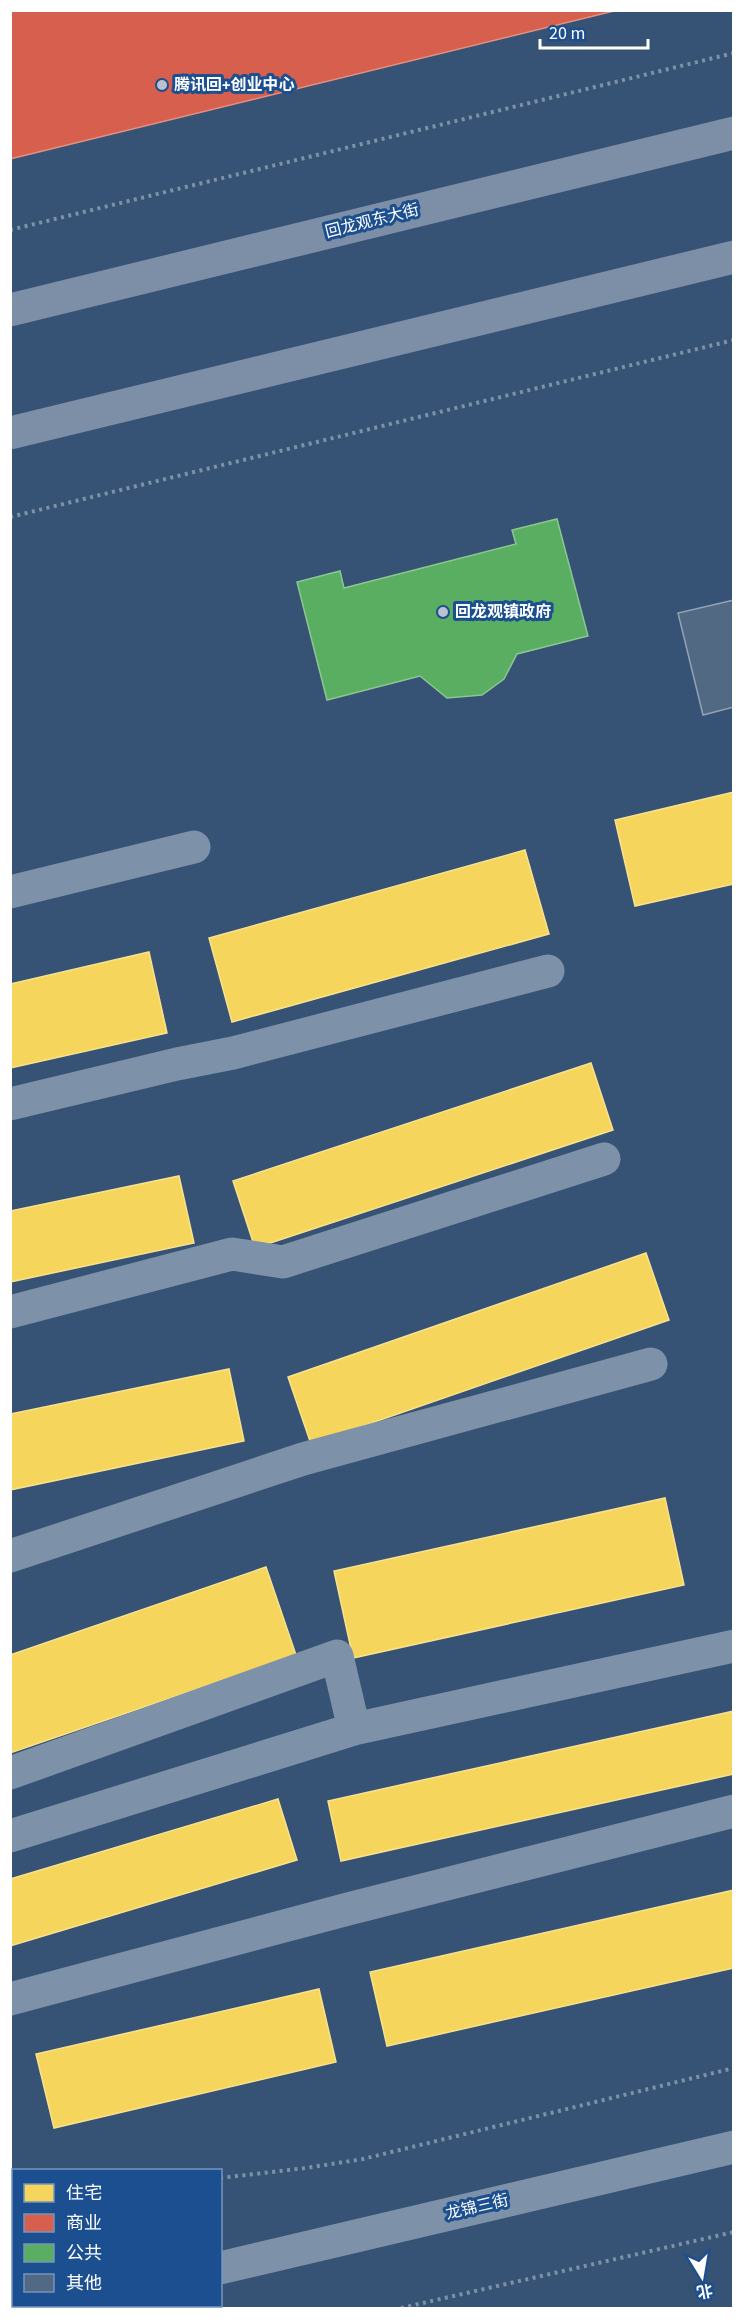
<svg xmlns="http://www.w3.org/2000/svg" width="744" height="2319" viewBox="0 0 744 2319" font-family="'Source Sans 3','Noto Sans SC',sans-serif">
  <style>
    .homes { fill: #f6d55c; stroke: #f9e28d; stroke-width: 1.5 }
    .shops { fill: #d6604d; stroke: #e29082; stroke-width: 1.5 }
    .public { fill: #5aae61; stroke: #8cc690; stroke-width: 1.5 }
    .building { fill: #526984; stroke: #92a2b6; stroke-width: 1.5 }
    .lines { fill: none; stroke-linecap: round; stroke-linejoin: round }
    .path { stroke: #7d92a8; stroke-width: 4; stroke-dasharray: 3 4.5; stroke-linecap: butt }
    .minor { stroke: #7d92a8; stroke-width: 33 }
    .major { stroke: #7d8ea7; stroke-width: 33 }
    .poi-dot { fill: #b9c2ce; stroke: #1b4f8f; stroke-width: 2 }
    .labels { text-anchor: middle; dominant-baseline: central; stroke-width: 6; stroke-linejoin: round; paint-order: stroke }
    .poi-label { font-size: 16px; font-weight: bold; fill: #fff; stroke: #1b4f8f; text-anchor: start }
    .street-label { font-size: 16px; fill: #fff; stroke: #1b4f8f }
  </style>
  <rect width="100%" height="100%" fill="#365274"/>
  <!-- homes -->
  <path class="homes" d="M734,792V884L635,906L615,820Z
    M525,850L549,934L232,1022L209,938Z
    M149,952L167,1033L10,1068V984Z
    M591,1063L613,1130L255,1248L233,1181Z
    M179,1176L194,1243L10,1282V1211Z
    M646,1253L669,1320L311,1444L288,1377Z
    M229,1369L244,1441L10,1490V1414Z
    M665,1498L684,1585L353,1658L334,1571Z
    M266,1567L296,1655L10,1753V1655Z
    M734,1711V1774L341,1861L328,1801Z
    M278,1799L297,1860L10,1946V1879Z
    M734,1890V1968L387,2046L370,1972Z
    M319,1989L336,2062L54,2128L36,2054Z"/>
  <!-- shops -->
  <path class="shops" d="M10,10H618L10,159Z"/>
  <!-- public -->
  <path class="public" d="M557,519L588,636L517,654L504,679L482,695L447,698L420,676L327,700L297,582L340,571L344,588L516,544L512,530Z"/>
  <!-- building -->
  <path class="building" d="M734,600V707L703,715L678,613Z"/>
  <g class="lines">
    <!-- path -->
    <path class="path" d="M10,230L734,53
      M10,517L734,340
      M220,2178L306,2168L363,2159L734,2068
      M10,2214H14
      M401,2308L734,2232"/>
    <!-- minor -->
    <path class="minor" d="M10,892L194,847
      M10,1104L177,1064L233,1053L548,971
      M10,1312L232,1254L283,1262L604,1159
      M10,1556L303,1459L651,1364
      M10,1773L337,1656L354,1729
      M10,1836L354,1729L734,1646
      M10,1999L348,1909L734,1811
      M220,2268L734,2147
      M47,2308L60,2306"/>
    <!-- major -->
    <path class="major" d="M10,310L734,133
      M10,433L734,257"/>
  </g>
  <!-- markers -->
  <g class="poi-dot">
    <circle cx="162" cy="85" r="6"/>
    <circle cx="443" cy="612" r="6"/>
  </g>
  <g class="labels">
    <!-- poi labels -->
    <g class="poi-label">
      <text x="174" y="85">腾讯回+创业中心</text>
      <text x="455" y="612">回龙观镇政府</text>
    </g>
    <!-- street labels -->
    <g class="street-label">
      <text transform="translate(372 221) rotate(-14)">回龙观东大街</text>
      <text transform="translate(477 2207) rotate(-13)">龙锦三街</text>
    </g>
  </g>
  <!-- border -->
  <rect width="744" height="2319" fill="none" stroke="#ffffff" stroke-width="24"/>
  <!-- legend -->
  <rect x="12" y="2169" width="210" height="138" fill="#1b4f8f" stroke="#7695bc" stroke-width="1.5"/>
  <rect x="24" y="2184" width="30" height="18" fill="#f6d55c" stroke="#7695bc" stroke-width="1.5"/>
  <text x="66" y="2199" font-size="18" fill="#ffffff">住宅</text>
  <rect x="24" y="2214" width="30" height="18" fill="#d6604d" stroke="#7695bc" stroke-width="1.5"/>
  <text x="66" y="2229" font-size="18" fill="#ffffff">商业</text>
  <rect x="24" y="2244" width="30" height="18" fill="#5aae61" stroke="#7695bc" stroke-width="1.5"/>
  <text x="66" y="2259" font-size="18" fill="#ffffff">公共</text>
  <rect x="24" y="2274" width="30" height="18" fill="#526984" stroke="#7695bc" stroke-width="1.5"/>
  <text x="66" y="2289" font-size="18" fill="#ffffff">其他</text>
  <!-- north arrow -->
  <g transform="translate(702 2277) rotate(169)" stroke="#1b4f8f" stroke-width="4.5" paint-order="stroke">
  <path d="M0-4.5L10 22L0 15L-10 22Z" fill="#ffffff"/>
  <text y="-9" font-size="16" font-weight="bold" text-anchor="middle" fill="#ffffff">北</text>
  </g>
  <!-- scale -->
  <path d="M540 39v9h108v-9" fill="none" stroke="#ffffff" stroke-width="3"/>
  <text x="549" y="39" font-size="18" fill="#ffffff" stroke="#1b4f8f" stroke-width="4.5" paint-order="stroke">20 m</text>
</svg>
